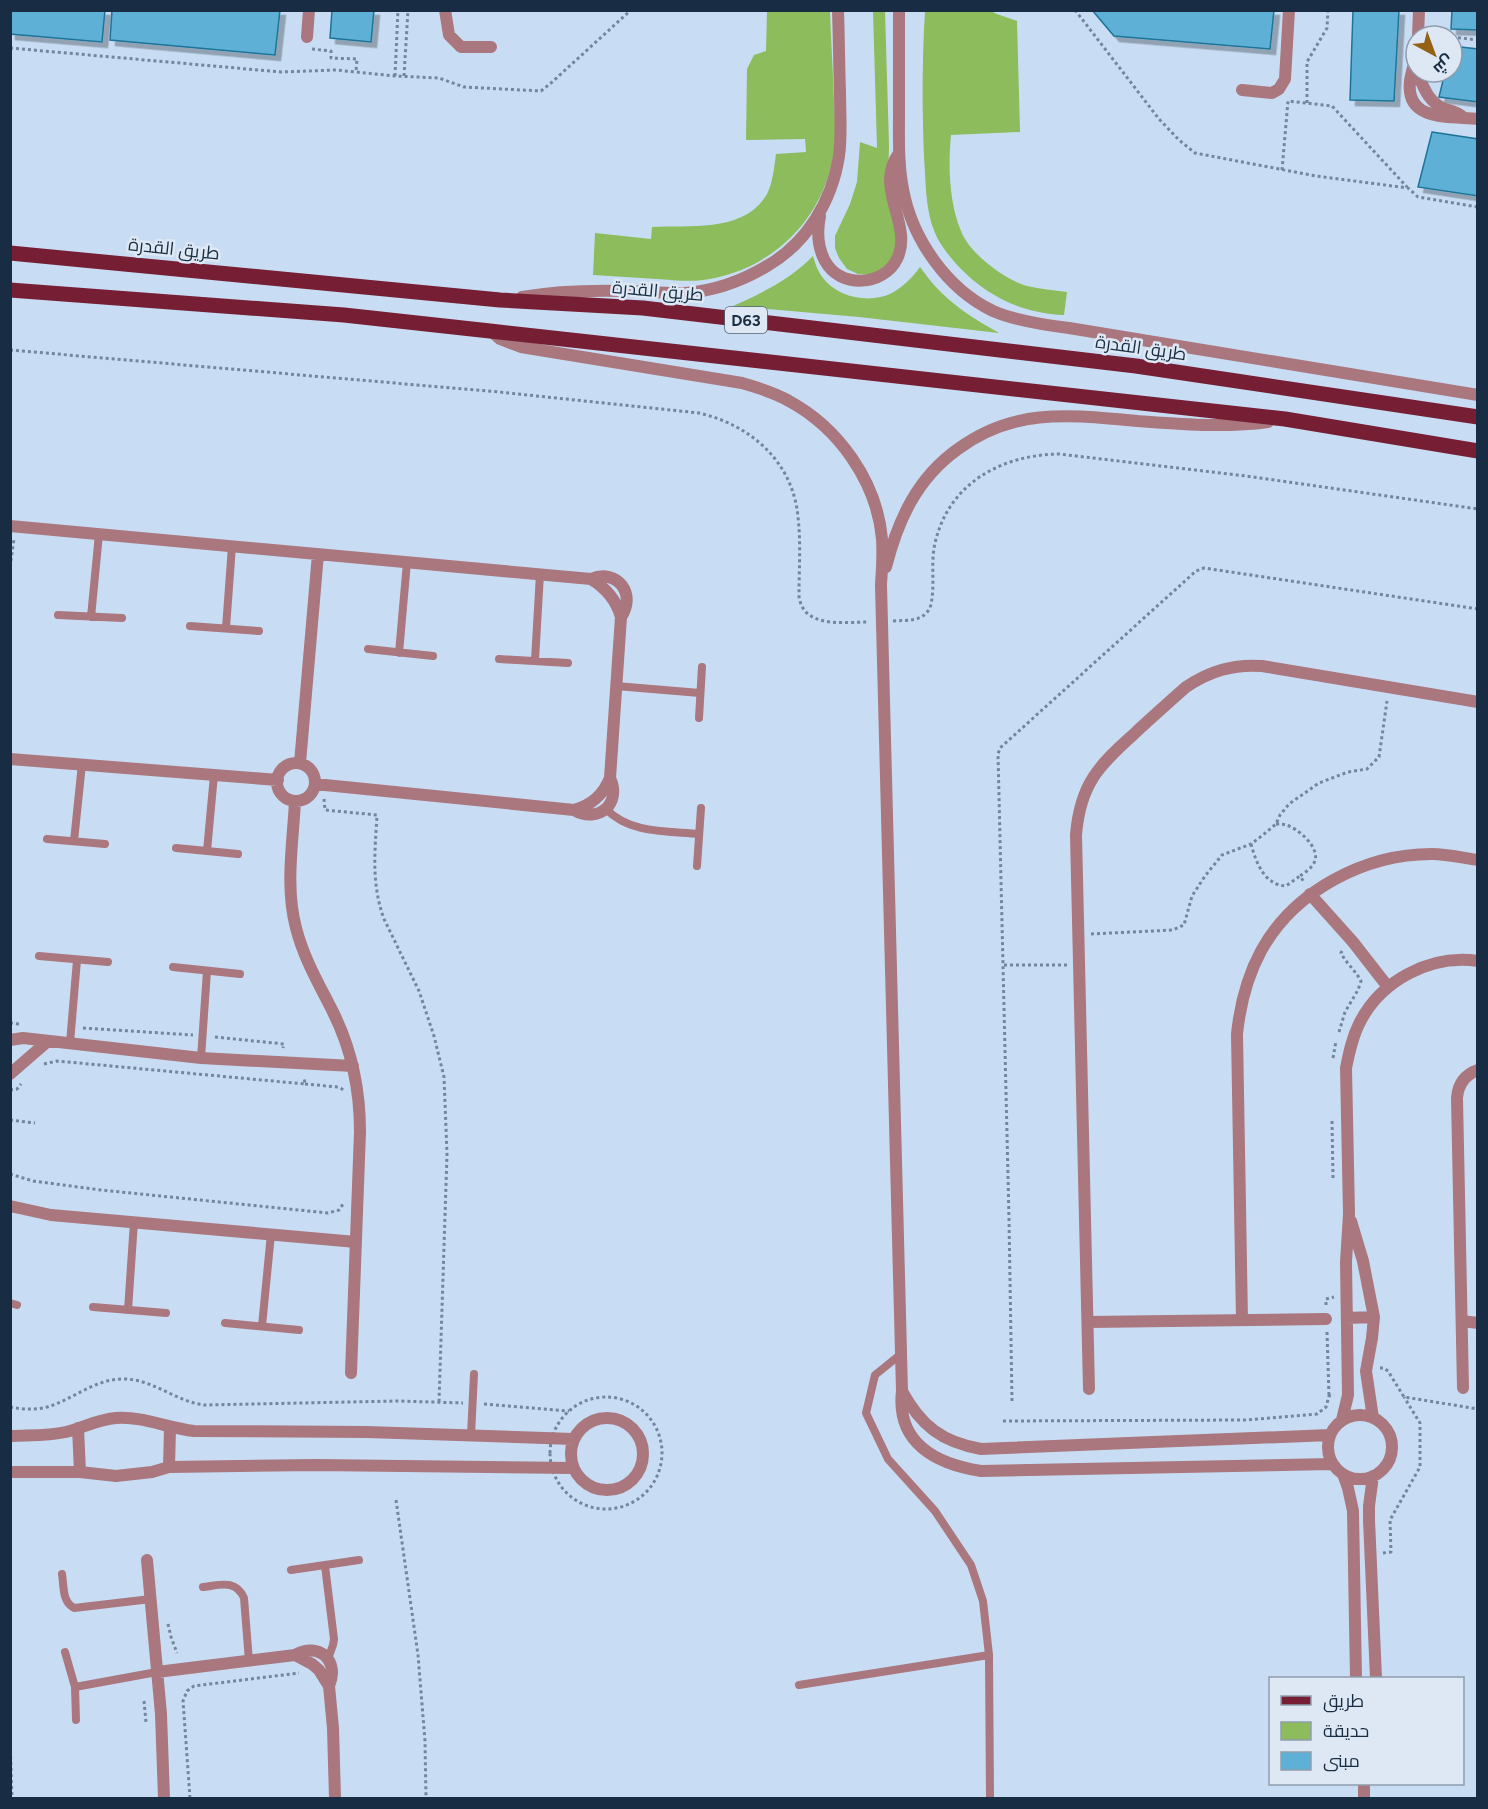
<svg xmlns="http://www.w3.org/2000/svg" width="1488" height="1809" viewBox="0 0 1488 1809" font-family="Figtree,Cairo,sans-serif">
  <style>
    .green { fill: #8cbc5b }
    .building { fill: #5fb0d6; stroke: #1c7599; stroke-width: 1.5; filter: url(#shadow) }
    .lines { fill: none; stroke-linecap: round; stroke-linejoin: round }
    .path { stroke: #72879e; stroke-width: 3; stroke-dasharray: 3 3; stroke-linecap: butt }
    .service { stroke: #a9777d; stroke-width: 8 }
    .minor { stroke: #a9777d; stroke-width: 12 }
    .tertiary { stroke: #a9777d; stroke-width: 12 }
    .primary { stroke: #761f34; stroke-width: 15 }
    .labels { text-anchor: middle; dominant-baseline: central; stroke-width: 5; stroke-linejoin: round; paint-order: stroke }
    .shield { fill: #dee8f4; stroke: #536578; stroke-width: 1.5 }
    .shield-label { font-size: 16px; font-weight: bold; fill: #182d43 }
    .street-label { font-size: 18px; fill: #182d43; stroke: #dee8f4 }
  </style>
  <defs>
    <filter id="shadow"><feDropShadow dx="5.5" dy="5.5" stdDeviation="0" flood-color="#0004"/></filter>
  </defs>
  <rect width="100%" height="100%" fill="#c8ddf4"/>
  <!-- green -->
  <path class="green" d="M767,11H830C831,41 833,71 834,102C835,120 837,139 833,157C821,223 769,271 703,280C688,282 672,280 657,279C636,278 615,276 593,275L595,233L651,239L652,227C689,225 745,233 767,194C773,182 774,168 776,154L806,152L805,139L746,140L747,69L754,55L766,51Z
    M873,11H885L889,145L888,185L899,241L892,261L872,275L858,274L847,269L839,258L835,248V236L850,204L857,182L860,142L877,148Z
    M925,11H994V13L1017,21L1020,132L951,135C948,166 949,202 961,231C969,253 1005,280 1027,286C1040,289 1054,290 1067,292L1064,315C1022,313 988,297 959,267C950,257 940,245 935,233C925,209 926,183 924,157C922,108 922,60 925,11Z
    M813,256C815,263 818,272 823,278C838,298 870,304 892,293C903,287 913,277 920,267C925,273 929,280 935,286C953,306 976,320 999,333L859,317L733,306C762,293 791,279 813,256Z"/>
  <!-- building -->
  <path class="building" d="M10,10H105L102,42L10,34Z
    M112,10H280L275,55L110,40Z
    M332,10H374L371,42L330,38Z
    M1092,10H1274L1270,49L1114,36Z
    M1353,10H1399L1394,101L1350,100Z
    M1452,10H1478V30L1451,29Z
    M1452,46L1478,49V102L1439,97L1445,72H1452Z
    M1432,132L1478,139V196L1418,187Z"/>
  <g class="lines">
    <!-- path -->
    <path class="path" d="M1075,10L1159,119L1179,140L1195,153L1316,176L1408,188L1418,197L1478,207
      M1431,34L1444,36
      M1452,37L1478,40
      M10,48L281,72L336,70L395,76L439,78L464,87L541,91L551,83L631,10
      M312,49L331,51V58L357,59L356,71
      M395,76L398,10
      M404,76L408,10
      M1307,103V62L1327,28L1328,10
      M1282,170L1288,101L1332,106L1407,187
      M10,350L499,392L699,413C751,425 793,462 798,517C801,543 799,570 799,596C803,629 844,622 869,622
      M10,567L14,539
      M893,621C909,620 922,622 930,608C936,587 930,565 935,543C949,483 1001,455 1059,454L1246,476L1478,509
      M324,799L325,810L377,815C375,852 371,883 384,919L419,991L434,1036L444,1077L447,1154L439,1402
      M1276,824C1280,824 1283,824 1286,825C1298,828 1322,849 1314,863C1312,868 1304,873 1300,876L1304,882
      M1251,844C1256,862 1264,885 1286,886L1300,876
      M1091,934L1173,930L1184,925L1192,896L1205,876L1222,855L1251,844L1263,835L1276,824L1280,815L1289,804L1319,783L1348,772L1367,769L1379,757L1387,701
      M1004,965H1067
      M10,1023L19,1024
      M83,1028L193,1035
      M1339,1032L1345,1012L1358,990L1361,981C1355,970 1346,963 1341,953L1342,951
      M215,1037L284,1044L283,1048
      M1333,1058L1336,1041
      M44,1064L57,1061L305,1084L304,1077
      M305,1084L338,1087L344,1090
      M10,1090L17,1089L21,1084
      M10,1120L35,1123
      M1332,1121L1333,1178
      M10,1174L33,1181L101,1190L328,1213L339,1210L343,1204
      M1326,1305V1299L1334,1297
      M1327,1332L1329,1396
      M1380,1368H1384L1388,1371L1404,1397L1478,1409
      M550 1453a56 56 0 1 1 112 0a56 56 0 1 1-112 0Z
      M1012,1401L1009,1219L998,754L1000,748L1196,571L1204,568L1478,609
      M484,1404L569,1411
      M10,1407C21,1409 32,1410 43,1408C70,1402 92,1380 121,1379C152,1378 174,1401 204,1405L398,1401L463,1403
      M1003,1421L1246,1420L1317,1414L1326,1407L1329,1396L1334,1395
      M396,1500L418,1655L425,1741L426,1798
      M1383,1553L1391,1552L1390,1520L1420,1467V1423L1404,1397
      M168,1624L171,1637L177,1653
      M144,1701L146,1722
      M10,1738L12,1798
      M190,1798L183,1701L187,1691L194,1686L299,1673"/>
    <!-- service -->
    <path class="service" d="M58,615L122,618
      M91,617L99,534
      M190,626L259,631
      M226,628L232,546
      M368,649L433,656
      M399,653L407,562
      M499,659L568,663
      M535,660L540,574
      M616,686L700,693
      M699,718L702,667
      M606,809C630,834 667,831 699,834
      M47,839L105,844
      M74,841L82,764
      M176,848L238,854
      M207,851L214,775
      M697,866L701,808
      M39,956L108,962
      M173,967L240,974
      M70,1043L77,960
      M201,1058L207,971
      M10,1303L17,1305
      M93,1307L166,1313
      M128,1310L134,1222
      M225,1323L299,1330
      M262,1326L271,1234
      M901,1354L875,1375L866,1413L888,1459L935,1511L971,1565L983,1601L989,1655L990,1798
      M471,1435L474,1374
      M325,1566L334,1639L333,1645L328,1659
      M291,1570L359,1560
      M62,1574C64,1586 62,1602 74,1608L151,1599
      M203,1587C220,1585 236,1579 244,1598L249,1661
      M65,1652L75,1687L76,1720
      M799,1685L989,1655
      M75,1687L157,1672"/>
    <!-- minor -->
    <path class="minor" d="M445,10L449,35L461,47H491
      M1418,36L1419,10
      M307,37L309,10
      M1416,54C1415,63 1411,72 1410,81C1405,123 1453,116 1478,119
      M1417,72C1424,88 1428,102 1445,109C1452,111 1457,112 1463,117
      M1242,90L1272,93L1279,89L1285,79L1289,10
      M491,331L500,339L521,347L742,383C758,388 774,392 789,401C839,428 877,482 882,539C883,554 882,570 881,585L902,1391C896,1443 936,1464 981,1471L1332,1464
      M10,526L591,579C617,568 637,594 621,617
      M886,567C898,520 917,478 958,449C1015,407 1071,415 1137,421C1180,424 1225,428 1268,422
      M10,759L278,780
      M300,763L318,554
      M277 782a19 19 0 1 1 38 0a19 19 0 1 1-38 0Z
      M315,784L574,810C598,824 622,804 610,778
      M295,801C293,843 285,886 296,928C304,959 319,984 333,1012C352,1050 360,1090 360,1132L351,1373
      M574,810C592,805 603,795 610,778L621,617C616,599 606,588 591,579
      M1310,894L1353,942L1388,987
      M10,1040L23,1038L201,1058L353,1066
      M10,1074L48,1041
      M10,1206L51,1215L356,1242
      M1351,1221L1363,1261L1374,1317L1372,1338L1366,1371L1373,1418
      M1347,1318L1374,1317
      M1242,1320L1237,1034C1240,1005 1247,977 1261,951C1294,891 1364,854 1432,854C1447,854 1463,858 1478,860
      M1462,1321L1478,1323
      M1088,1322L1326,1319
      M1463,1388L1457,1098C1458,1085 1464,1075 1478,1070
      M1089,1389L1076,835C1080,785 1098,766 1134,734C1151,718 1168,703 1186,687C1210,671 1233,664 1262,666L1478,702
      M902,1391C921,1426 942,1442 981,1449L1330,1435
      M1328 1447a32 32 0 1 1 64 0a32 32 0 1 1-64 0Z
      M1342,1420L1348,1395L1346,1262L1349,1214L1346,1068C1349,1053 1352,1038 1359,1024C1380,981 1430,954 1478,961
      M1343,1474L1348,1488L1353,1511L1356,1678
      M1373,1476L1369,1506V1520L1376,1678
      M147,1560L161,1714L164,1798
      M295,1655L312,1664L319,1670L329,1686L333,1728L335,1798
      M157,1672L295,1655C319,1641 340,1661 329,1686
      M1364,1784V1798"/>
    <!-- tertiary -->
    <path class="tertiary" d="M899,10C899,44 899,78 899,112C899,137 898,164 903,189C912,239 947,289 993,311C1016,321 1044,325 1069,328L1478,395
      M820,216C817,231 818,248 825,261C840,289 884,286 897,259C914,224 873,189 899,153
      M522,297C556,291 591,290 626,291C646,291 665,294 685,293C714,291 742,281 767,266C807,243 832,201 839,156C842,135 840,113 840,92C839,65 839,38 838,10
      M571 1454a36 36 0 1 1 72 0a36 36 0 1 1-72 0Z
      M78,1428L80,1472
      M10,1436C29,1435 48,1436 66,1432C83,1428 98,1419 116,1418C143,1416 167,1428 194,1431L367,1432L573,1439
      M169,1467L170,1428
      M10,1472H80L116,1476L152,1472L169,1467L316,1465L573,1468"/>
    <!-- primary -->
    <path class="primary" d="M10,253L500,300L643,308L1136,366L1478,417
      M10,290L344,315L490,331L1285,419L1478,451"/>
  </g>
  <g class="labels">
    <!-- shield labels -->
    <rect class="shield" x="725" y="307" width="42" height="26" rx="4.5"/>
    <g class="shield-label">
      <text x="746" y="320">D63</text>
    </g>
    <!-- street labels -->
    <g class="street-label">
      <text transform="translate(174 249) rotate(6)">طريق القدرة</text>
      <text transform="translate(658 291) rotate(5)">طريق القدرة</text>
      <text transform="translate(1141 348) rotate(8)">طريق القدرة</text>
    </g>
  </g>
  <!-- border -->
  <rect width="1488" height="1809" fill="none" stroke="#182d43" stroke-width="24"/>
  <!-- legend -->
  <rect x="1269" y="1677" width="195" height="108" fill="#dee8f4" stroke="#8f9dad" stroke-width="1.5"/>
  <rect x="1281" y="1696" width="30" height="9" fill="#761f34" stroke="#8f9dad" stroke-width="1.5"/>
  <text x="1323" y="1707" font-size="18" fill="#182d43">طريق</text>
  <rect x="1281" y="1722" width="30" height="18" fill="#8cbc5b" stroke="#8f9dad" stroke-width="1.5"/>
  <text x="1323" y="1737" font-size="18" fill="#182d43">حديقة</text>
  <rect x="1281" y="1752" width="30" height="18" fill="#5fb0d6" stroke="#8f9dad" stroke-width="1.5"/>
  <text x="1323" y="1767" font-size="18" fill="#182d43">مبنى</text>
  <!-- north arrow -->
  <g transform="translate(1434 54) rotate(139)"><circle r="28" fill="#dee8f4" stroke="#8f9dad" stroke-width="1.5"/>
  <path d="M0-4.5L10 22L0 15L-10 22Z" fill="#956215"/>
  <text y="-9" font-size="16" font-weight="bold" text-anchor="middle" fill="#182d43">ش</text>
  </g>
</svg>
